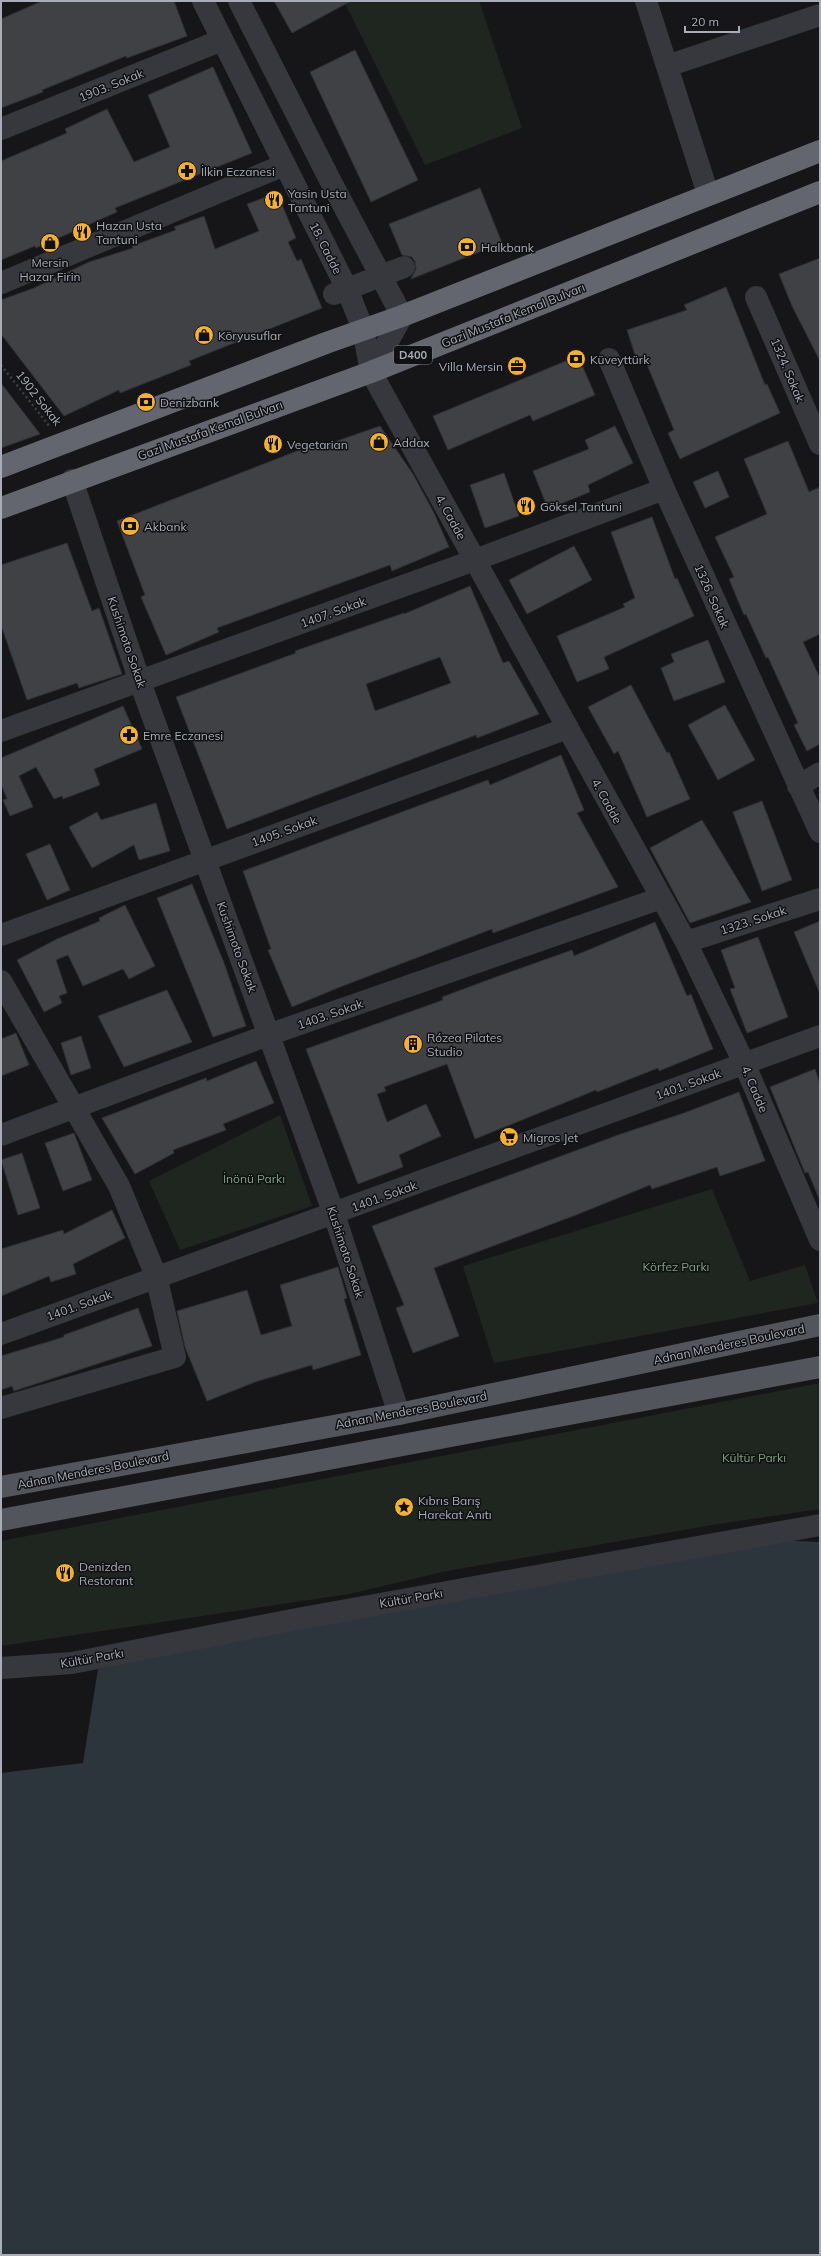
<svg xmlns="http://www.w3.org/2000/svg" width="821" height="2256" viewBox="0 0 821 2256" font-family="Mulish,sans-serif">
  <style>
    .green { fill: #1e261f }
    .water { fill: #2c353c }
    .building { fill: #404145; stroke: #303034; fill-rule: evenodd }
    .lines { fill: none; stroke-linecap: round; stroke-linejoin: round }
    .path { stroke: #3d3f44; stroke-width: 2.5; stroke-dasharray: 2 3; stroke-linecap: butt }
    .minor { stroke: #37383d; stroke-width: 22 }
    .major { stroke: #53555c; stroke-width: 22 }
    .highway { stroke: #63666e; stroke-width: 22 }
    .labels { text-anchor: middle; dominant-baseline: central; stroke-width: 3; stroke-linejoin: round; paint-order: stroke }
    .shield { fill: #111113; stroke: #7b7e86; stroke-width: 1 }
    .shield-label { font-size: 11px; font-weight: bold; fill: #a8adb8 }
    .street-label { font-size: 12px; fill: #a8adb8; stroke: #111113 }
    .poi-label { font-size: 12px; fill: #a8adb8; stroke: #111113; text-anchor: start }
    .park-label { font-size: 12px; fill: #7fa381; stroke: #111113 }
  </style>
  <rect width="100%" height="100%" fill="#161618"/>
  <!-- green -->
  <path class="green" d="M344,1H479L522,128L425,165Z
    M280,1115L312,1206L180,1250L149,1181Z
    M712,1189L750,1281L805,1265L818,1303L494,1363L463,1266Z
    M820,1383V1509L718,1524L447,1571L349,1594L1,1646V1541Z"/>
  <!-- water -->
  <path class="water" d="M775,1540L820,1542V2255H1V1773L83,1763L98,1669L236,1639Z"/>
  <!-- building -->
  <path class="building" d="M42,1H174L187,36L127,58L126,56L42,90L43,92L1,108V19Z
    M274,1H351L292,33Z
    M355,50L418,180L371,202L310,72Z
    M213,67L252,153L115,208L117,212L36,248L35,246L1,260V161L67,133L65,129L107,109L134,162L170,147L148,95Z
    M480,188L502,243L411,279L416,269L415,262L412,257L402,255L389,224Z
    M277,193L296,238L288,242L297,261L301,259L322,308L189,361L191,365L120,393L119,390L64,416L1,334V300L34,288L89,262L133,248L132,246L176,230L174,227L204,216L215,249L259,231L247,204Z
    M820,258V361L792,306L779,274Z
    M726,287L765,385L767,384L780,413L680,459L668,433L674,430L646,362L638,364L627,330L687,310L684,305Z
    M578,356L595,395L533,421L530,415L448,450L433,416Z
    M1,383L40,434L1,448Z
    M380,426L413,474L434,513L449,547L392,571L390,565L217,628L219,632L166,655L141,597L145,595L117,521L315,444L317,448Z
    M615,426L633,463L588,485L590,492L548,509L533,471L589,449L585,440Z
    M788,441L809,492L820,487V634L803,642L820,678V744L807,751L794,725L798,723L768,657L766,658L746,614L744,615L729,579L734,577L715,537L767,514L744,459Z
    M718,471L729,497L705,508L693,482Z
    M504,473L519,516L485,528L470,485Z
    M652,517L675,579L677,578L694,616L604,657L609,669L577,682L557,636L625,607L623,604L635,598L611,532Z
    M67,543L92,611L99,608L122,674L79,688L77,683L27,700L1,625V565Z
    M574,546L592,580L527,614L509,580Z
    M470,586L503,663L509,661L539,714L477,738L476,735L227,829L176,697L296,653L295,651L404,613V614ZM440,657L451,683L375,711L366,684Z
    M708,640L725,682L674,701L661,668L674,662L671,654Z
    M631,685L667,753L669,752L690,799L647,817L618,751L614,754L588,707Z
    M725,705L755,760L718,780L688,725Z
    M123,706L142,749L94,769L100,785L63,799L62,796L54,799L36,767L19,776L33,807L10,816L3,800L7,799L1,784V758Z
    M561,755L584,810L577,813L618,887L493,933L492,929L340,987L292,1007L268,950L271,949L243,871L488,780L490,785Z
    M762,801L792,880L762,891L733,812Z
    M156,803L170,851L139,860L134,845L92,868L69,827L97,812L101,820Z
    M702,820L751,902L690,923L650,848Z
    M50,844L70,890L47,900L26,854Z
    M192,884L224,963L246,1026L213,1037L157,898Z
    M125,905L155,966L129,979L123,969L83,986L68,955L56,960L67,993L59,996L62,1003L44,1012L17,960L57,939L100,921L99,918Z
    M820,921V994L794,932Z
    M655,922L687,996L691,994L713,1049L659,1071L658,1068L597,1092L596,1090L475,1139L447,1064L384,1087L386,1091L377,1094L387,1122L426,1104L441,1136L399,1155L403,1167L358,1184L306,1049L443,1000L442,997L496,977L572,950L574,956Z
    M758,937L788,1017L747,1033L730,989L735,988L721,950Z
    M167,990L192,1042L124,1067L98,1016Z
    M16,1033L29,1065L1,1076V1039Z
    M81,1036L91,1068L71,1075L61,1043Z
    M256,1061L274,1103L223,1124L226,1130L173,1150L174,1153L135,1174L102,1118L206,1078L207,1081Z
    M815,1069L820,1084V1201L808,1172L805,1173L770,1087Z
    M739,1092L765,1161L720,1176L717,1167L652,1189L650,1185L576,1215L434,1268L459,1336L413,1353L396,1308L404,1305L372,1226L618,1135L684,1113Z
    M74,1133L92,1180L63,1191L45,1143Z
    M22,1153L40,1208L18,1215L1,1160Z
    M112,1210L125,1238L73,1264L76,1274L51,1282L49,1276L1,1296V1249L63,1230L64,1234Z
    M338,1267L347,1298L344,1299L361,1355L313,1370L312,1365L258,1381L207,1401L185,1347L177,1311L247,1290L261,1335L292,1326L280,1285Z
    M138,1308L152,1346L14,1391L12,1386L1,1390V1356L64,1337V1335Z"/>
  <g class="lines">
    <!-- path -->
    <path class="path" d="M1,365L50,427"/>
    <!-- minor -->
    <path class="minor" d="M203,1L347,289L363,329L371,372L686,942L744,1063L820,1240
      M239,1L330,180L402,316L371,372
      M646,1L708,194
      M667,66L820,15
      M1,129L222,40
      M1,283L284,165
      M334,294L404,267
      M756,297L820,444
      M609,359L664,489L820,832
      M72,480L140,682L334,1214L399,1414
      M1,731L475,560L664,489
      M798,786L820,773
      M1,935L568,728
      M686,942L820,899
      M1,981L119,1186L156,1276L175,1357L1,1408
      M1,1135L268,1035L661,898
      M1,1334L820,1036
      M1,1668L72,1663L297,1619L820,1525"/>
    <!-- major -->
    <path class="major" d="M1,1487L399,1414L820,1325
      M1,1520L820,1367"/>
    <!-- highway -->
    <path class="highway" d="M1,467L326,343L402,316L820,151
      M1,508L371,372L820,192"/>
  </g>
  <!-- icons -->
  <defs>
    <g id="pharmacy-disc" transform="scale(1)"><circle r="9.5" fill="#f2b134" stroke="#111113"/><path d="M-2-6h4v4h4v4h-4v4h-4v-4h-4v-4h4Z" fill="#111"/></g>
    <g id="restaurant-disc" transform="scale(1)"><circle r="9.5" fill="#f2b134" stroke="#111113"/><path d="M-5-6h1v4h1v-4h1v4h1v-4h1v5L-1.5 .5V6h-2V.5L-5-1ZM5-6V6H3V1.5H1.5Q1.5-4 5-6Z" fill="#111"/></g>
    <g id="shop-disc" transform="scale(1)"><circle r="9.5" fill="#f2b134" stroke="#111113"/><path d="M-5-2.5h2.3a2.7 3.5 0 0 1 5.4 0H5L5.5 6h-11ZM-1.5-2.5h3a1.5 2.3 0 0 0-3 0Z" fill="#111"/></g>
    <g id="bank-disc" transform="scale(1)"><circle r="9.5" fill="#f2b134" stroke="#111113"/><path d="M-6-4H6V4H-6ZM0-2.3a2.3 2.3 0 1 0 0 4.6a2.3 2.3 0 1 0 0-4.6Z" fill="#111"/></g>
    <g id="office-disc" transform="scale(1)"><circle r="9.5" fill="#f2b134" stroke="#111113"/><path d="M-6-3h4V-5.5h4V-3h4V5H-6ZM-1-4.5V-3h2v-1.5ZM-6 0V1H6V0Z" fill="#111"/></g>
    <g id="building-disc" transform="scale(1)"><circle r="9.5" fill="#f2b134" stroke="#111113"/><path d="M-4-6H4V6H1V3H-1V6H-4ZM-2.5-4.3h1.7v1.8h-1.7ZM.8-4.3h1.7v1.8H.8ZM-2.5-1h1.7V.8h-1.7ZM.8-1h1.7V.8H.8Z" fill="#111"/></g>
    <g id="supermarket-disc" transform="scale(1)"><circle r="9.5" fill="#f2b134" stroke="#111113"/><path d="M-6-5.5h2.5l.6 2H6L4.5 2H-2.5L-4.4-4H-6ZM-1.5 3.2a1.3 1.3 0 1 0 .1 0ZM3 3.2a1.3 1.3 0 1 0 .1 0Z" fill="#111"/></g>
    <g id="sight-disc" transform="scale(1)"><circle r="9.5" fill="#f2b134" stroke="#111113"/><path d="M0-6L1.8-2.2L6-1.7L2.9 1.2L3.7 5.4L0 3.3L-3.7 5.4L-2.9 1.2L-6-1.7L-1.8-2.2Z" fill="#111"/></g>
  </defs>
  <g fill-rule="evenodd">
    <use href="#pharmacy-disc" x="187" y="171"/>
    <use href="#restaurant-disc" x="274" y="200"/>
    <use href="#restaurant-disc" x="82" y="232"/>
    <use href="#shop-disc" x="50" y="243"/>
    <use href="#bank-disc" x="467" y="247"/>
    <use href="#shop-disc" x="204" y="335"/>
    <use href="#bank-disc" x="576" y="359"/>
    <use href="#office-disc" x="517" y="366"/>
    <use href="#bank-disc" x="146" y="402"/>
    <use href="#shop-disc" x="379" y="442"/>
    <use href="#restaurant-disc" x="273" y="444"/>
    <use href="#restaurant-disc" x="526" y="506"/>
    <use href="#bank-disc" x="130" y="526"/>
    <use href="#pharmacy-disc" x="129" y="735"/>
    <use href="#building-disc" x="413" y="1044"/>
    <use href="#supermarket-disc" x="509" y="1137"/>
    <use href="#sight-disc" x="404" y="1507"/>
    <use href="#restaurant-disc" x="65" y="1573"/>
  </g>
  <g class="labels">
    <!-- shield labels -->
    <rect class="shield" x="394" y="346" width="38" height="18" rx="3"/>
    <g class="shield-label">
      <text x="413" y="355">D400</text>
    </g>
    <!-- street labels -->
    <g class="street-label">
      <text transform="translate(111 85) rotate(-22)">1903. Sokak</text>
      <text transform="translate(326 248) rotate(63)">18. Cadde</text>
      <text transform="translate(513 315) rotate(-22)">Gazi Mustafa Kemal Bulvarı</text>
      <text transform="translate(788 370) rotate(67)">1324. Sokak</text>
      <text transform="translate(39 398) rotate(52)">1902 Sokak</text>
      <text transform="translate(210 430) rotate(-20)">Gazi Mustafa Kemal Bulvarı</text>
      <text transform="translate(451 517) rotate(61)">4. Cadde</text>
      <text transform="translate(712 596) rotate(66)">1326. Sokak</text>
      <text transform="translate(333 612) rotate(-20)">1407. Sokak</text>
      <text transform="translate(127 642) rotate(71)">Kushimoto Sokak</text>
      <text transform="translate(607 801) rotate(61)">4. Cadde</text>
      <text transform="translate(284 831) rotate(-20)">1405. Sokak</text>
      <text transform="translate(753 920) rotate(-18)">1323. Sokak</text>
      <text transform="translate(237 947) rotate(70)">Kushimoto Sokak</text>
      <text transform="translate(330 1014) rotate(-19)">1403. Sokak</text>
      <text transform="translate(688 1084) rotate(-20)">1401. Sokak</text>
      <text transform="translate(755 1089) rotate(67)">4. Cadde</text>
      <text transform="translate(384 1196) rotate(-20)">1401. Sokak</text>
      <text transform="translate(346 1252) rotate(72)">Kushimoto Sokak</text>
      <text transform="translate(79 1305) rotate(-20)">1401. Sokak</text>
      <text transform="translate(729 1344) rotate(-12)">Adnan Menderes Boulevard</text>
      <text transform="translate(411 1410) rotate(-11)">Adnan Menderes Boulevard</text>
      <text transform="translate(93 1470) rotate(-11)">Adnan Menderes Boulevard</text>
      <text transform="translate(411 1598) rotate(-10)">Kültür Parkı</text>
      <text transform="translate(92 1658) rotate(-10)">Kültür Parkı</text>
    </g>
    <!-- poi labels -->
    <g class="poi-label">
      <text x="201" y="171">İlkin Eczanesi</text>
      <text x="288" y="193">Yasin Usta<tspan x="288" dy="14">Tantuni</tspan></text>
      <text x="96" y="225">Hazan Usta<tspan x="96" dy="14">Tantuni</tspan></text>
      <text x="481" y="247">Halkbank</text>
      <text x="50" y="262" text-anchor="middle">Mersin<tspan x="50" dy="14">Hazar Firin</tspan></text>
      <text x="218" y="335">Köryusuflar</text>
      <text x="590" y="359">Küveyttürk</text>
      <text x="503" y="366" text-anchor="end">Villa Mersin</text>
      <text x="160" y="402">Denizbank</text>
      <text x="393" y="442">Addax</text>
      <text x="287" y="444">Vegetarian</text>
      <text x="540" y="506">Göksel Tantuni</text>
      <text x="144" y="526">Akbank</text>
      <text x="143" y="735">Emre Eczanesi</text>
      <text x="427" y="1037">Rózea Pilates<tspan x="427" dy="14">Studio</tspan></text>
      <text x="523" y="1137">Migros Jet</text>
      <text x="418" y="1500">Kıbrıs Barış<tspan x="418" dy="14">Harekat Anıtı</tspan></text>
      <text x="79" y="1566">Denizden<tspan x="79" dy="14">Restorant</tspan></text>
    </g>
    <!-- park labels -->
    <g class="park-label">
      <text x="254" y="1178">İnönü Parkı</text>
      <text x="676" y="1266">Körfez Parkı</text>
      <text x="754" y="1457">Kültür Parkı</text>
    </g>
  </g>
  <!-- border -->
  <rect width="821" height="2256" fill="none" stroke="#a8adb8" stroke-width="4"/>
  <!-- scale -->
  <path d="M685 26v6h54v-6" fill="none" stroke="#a8adb8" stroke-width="2"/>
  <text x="691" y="26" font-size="12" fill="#a8adb8" stroke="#111113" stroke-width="3" paint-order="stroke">20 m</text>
</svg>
